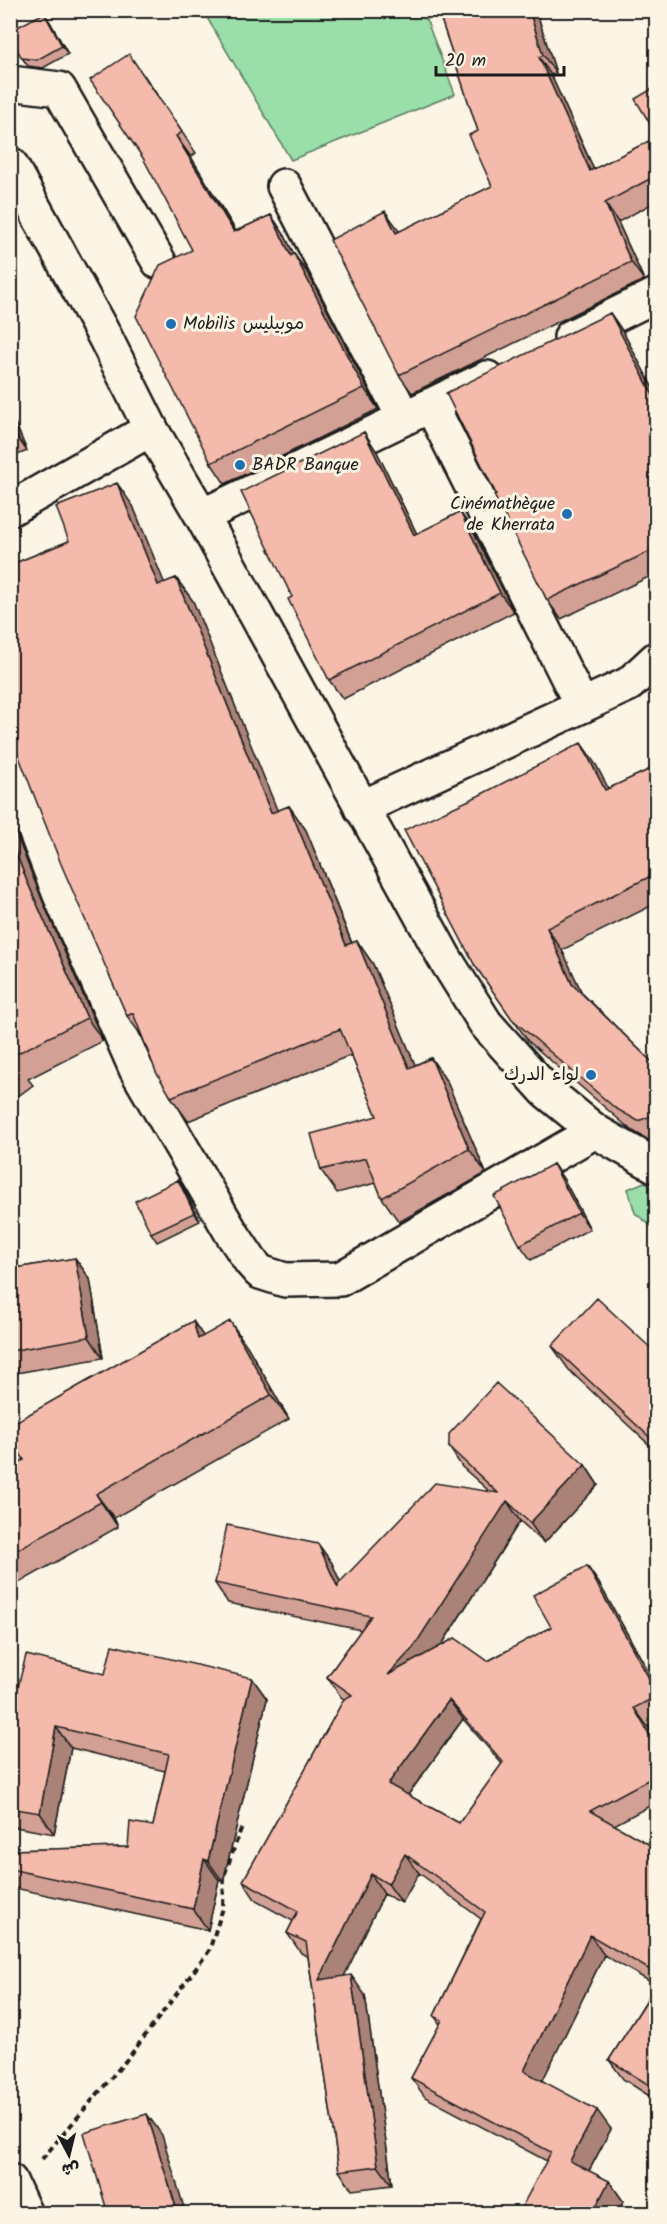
<svg xmlns="http://www.w3.org/2000/svg" width="667" height="2224" viewBox="0 0 667 2224" font-family="Kalam,'Playpen Sans Arabic',sans-serif">
  <style>
    .green { fill: #9adeaa; stroke: #5b7d63; stroke-width: 1.5 }
    .lines { fill: none; stroke-linecap: round; stroke-linejoin: round }
    .street-casing { stroke: #1c1c1c; stroke-width: 38 }
    .secondary-casing { stroke: #1c1c1c; stroke-width: 38 }
    .primary-casing { stroke: #1c1c1c; stroke-width: 38 }
    .path { stroke: #1c1c1c; stroke-width: 4; stroke-dasharray: 6 4.5; stroke-linecap: butt }
    .street { stroke: #fcf5e5; stroke-width: 33 }
    .secondary { stroke: #fcf5e5; stroke-width: 33 }
    .primary { stroke: #fcf5e5; stroke-width: 33 }
    .wall { fill: #d2a094; stroke: #1c1c1c; stroke-width: 1.5; fill-rule: evenodd }
    .shaded-wall { fill: #ab8278; stroke: #1c1c1c; stroke-width: 1.5 }
    .building { fill: #f4baac; stroke: #1c1c1c; stroke-width: 1.5; fill-rule: evenodd }
    .poi-dot { fill: #1f6fb2; stroke: #fcf5e5; stroke-width: 2 }
    .labels { text-anchor: middle; dominant-baseline: central; stroke-width: 6; stroke-linejoin: round; paint-order: stroke }
    .poi-label { font-size: 18px; fill: #1c1c1c; stroke: #fcf5e5; text-anchor: start }
  </style>
  <rect width="100%" height="100%" fill="#fcf5e5"/>
  <filter id="ink" filterUnits="userSpaceOnUse"><feTurbulence type="fractalNoise" baseFrequency=".0167" numOctaves="2"/><feDisplacementMap in="SourceGraphic" scale="12" xChannelSelector="R" yChannelSelector="G"/><feConvolveMatrix kernelMatrix="1 2 1 2 8 2 1 2 1" color-interpolation-filters="sRGB"/></filter>
  <g filter="url(#ink)">
    <!-- green -->
    <path class="green" d="M203,11H423L455,94L291,160Z
      M644,1182L656,1187V1230L635,1213L628,1189Z"/>
    <g class="lines">
      <!-- street casing -->
      <g class="street-casing">
        <path id="street" d="M10,83L59,89L159,262
          M284,186L404,418
          M571,337L656,295
          M431,405L582,706
          M10,509L151,429
          M202,516L487,378
          M10,765L60,895L136,1069L231,1232L251,1262L260,1272L285,1280L340,1279L595,1131
          M361,808L629,684L656,659"/>
      </g>
      <!-- secondary casing -->
      <g class="secondary-casing">
        <path id="secondary" d="M10,2181L25,2214"/>
      </g>
      <!-- primary casing -->
      <g class="primary-casing">
        <path id="primary" d="M10,164L105,337L151,429L202,516L444,957L486,1024L546,1091L595,1131L656,1166"/>
      </g>
      <!-- path -->
      <path class="path" d="M42,2159L129,2057L209,1951L223,1908L224,1876L242,1826"/>
      <!-- street -->
      <use href="#street" class="street"/>
      <!-- secondary -->
      <use href="#secondary" class="secondary"/>
      <!-- primary -->
      <use href="#primary" class="primary"/>
    </g>
    <!-- wall -->
    <path class="wall" d="M438,10H536L556,73L551,75L594,169L657,137V201L618,222L644,280L412,393L399,375V232L492,186L478,131Z
      M50,22L68,54L43,68L28,66L22,58Z
      M144,75L196,153L191,157L236,231L271,215L285,236L294,254L309,275L378,409L225,484L211,463L192,250Z
      M610,313L623,332L657,396V573L561,619L547,600L496,494Z
      M10,411L27,451L10,458Z
      M364,432L377,452L417,534L460,512L473,531L514,612L343,699L329,680L292,597Z
      M133,506L164,583L176,578L193,601L277,811L289,806L306,830L352,943L357,941L373,964L415,1065L431,1058L447,1082L486,1173L399,1222L382,1198L376,1183L337,1193L321,1170L377,1116L351,1055L188,1121L171,1097L144,1039L127,1016L16,748L10,747V565L69,541Z
      M596,765L608,789L657,766V903L562,950L582,993L651,1061L657,1058V1142L654,1143L631,1130L528,1041L474,964Z
      M10,819L43,902L103,1041L28,1079L33,1085L10,1102Z
      M553,1164L564,1180L590,1229L531,1260L520,1245Z
      M178,1180L184,1189L200,1221L157,1242L151,1233Z
      M75,1258L90,1279L103,1358L10,1374V1269Z
      M193,1321L203,1337L247,1346L289,1419L114,1518L118,1527L10,1588V1467L24,1460Z
      M552,1346L657,1354V1452L569,1370Z
      M449,1447L585,1465L598,1485L544,1543L520,1521L441,1646L488,1661L551,1627L587,1566L600,1585L657,1687V1723L648,1727L657,1743V1802L614,1825L657,1849V2101L623,2079L609,2060L656,1985L604,1955L542,2081L611,2129L589,2171L609,2181L623,2201L425,2097L411,2078L440,2024L434,2016L481,1919L419,1873L402,1903L384,1894L344,1976L365,1995L392,2185L352,2190L339,2171L308,1957L301,1953L287,1933L293,1921L256,1901L243,1881L344,1699L341,1697L327,1677L361,1630L228,1603L215,1583L318,1544L332,1563L340,1582L489,1491L462,1467ZM463,1719L502,1764L459,1823L408,1795Z
      M105,1674L252,1678L267,1699L223,1882L219,1880L208,1930L10,1887V1850L128,1847L153,1826L165,1771L71,1748L54,1834L10,1826V1719Z"/>
    <!-- shaded-wall -->
    <path class="shaded-wall" d="M529,10H536L556,73L543,55Z
      M44,13L50,22L68,54L62,46Z
      M539,57L551,75L603,190L590,171Z
      M176,136L191,157L248,252L234,232Z
      M605,203L618,222L644,280L631,262Z
      M385,211L398,229L409,251L396,233Z
      M271,215L285,236L305,277L291,256Z
      M294,254L309,275L378,409L364,388Z
      M610,313L623,332L657,396V403Z
      M10,411L27,451L10,427Z
      M364,432L377,452L427,555L414,535Z
      M117,483L133,506L175,609L158,585Z
      M460,512L473,531L514,612L500,593Z
      M176,578L193,601L288,837L271,813Z
      M581,743L596,765L621,812L605,790Z
      M289,806L306,830L362,969L346,945Z
      M10,819L43,902L103,1041L87,1018L26,879L10,838Z
      M547,928L562,950L588,1006L572,984Z
      M357,941L373,964L426,1091L409,1068Z
      M431,1058L447,1082L486,1173L469,1149Z
      M553,1164L564,1180L590,1229L579,1213Z
      M178,1180L184,1189L200,1221L194,1213Z
      M75,1258L90,1279L103,1358L89,1337Z
      M193,1321L210,1346L198,1339Z
      M230,1321L247,1346L289,1419L271,1395Z
      M585,1465L598,1485L544,1543L530,1523Z
      M96,1494L114,1518L118,1527L101,1502Z
      M507,1501L520,1521L427,1668L388,1675Z
      M318,1544L332,1563L351,1607L338,1588Z
      M587,1566L600,1585L657,1687V1693Z
      M252,1678L267,1699L223,1882L208,1861Z
      M449,1700L463,1719L402,1803L388,1784Z
      M634,1708L648,1727L657,1743V1748Z
      M56,1727L71,1748L54,1834L40,1813Z
      M405,1854L419,1873L402,1903L388,1884Z
      M204,1859L219,1880L208,1930L193,1909Z
      M371,1874L384,1894L333,1999L319,1980Z
      M590,1935L604,1955L538,2090L524,2071Z
      M351,1975L365,1995L392,2185L378,2166Z
      M597,2110L611,2129L584,2180L570,2161Z
      M147,2114L162,2135L186,2214H178Z
      M609,2181L623,2201L617,2214H592Z"/>
    <!-- building -->
    <path class="building" d="M438,10H529L543,55L539,57L590,171L657,137V175L605,203L631,262L399,375L330,240L385,211L396,233L492,186L469,135L478,131Z
      M44,13L62,46L37,60L22,58L10,37V31Z
      M129,54L182,132L176,136L234,232L271,215L291,256L294,254L364,388L211,463L136,316L160,265L192,250L143,158L90,80Z
      M657,86V135L635,99Z
      M610,313L657,403V548L547,600L494,495L496,494L446,393Z
      M364,432L414,535L460,512L500,593L329,680L288,599L292,597L241,492Z
      M117,483L158,585L176,578L271,813L289,806L346,945L357,941L409,1068L431,1058L469,1149L382,1198L366,1158L321,1170L311,1134L377,1116L340,1029L171,1097L156,1072L133,1013L127,1016L61,864L10,734V565L69,541L56,507Z
      M581,743L605,790L657,766V873L547,928L572,984L651,1061L657,1058V1114L638,1121L615,1108L512,1019L474,964L404,830L478,796Z
      M10,838L26,879L87,1018L12,1056L16,1062L10,1066Z
      M553,1164L579,1213L520,1245L494,1196Z
      M178,1180L194,1213L151,1233L135,1201Z
      M75,1258L89,1337L10,1351V1269Z
      M597,1298L657,1354V1444L552,1346Z
      M193,1321L198,1339L230,1321L271,1395L96,1494L101,1502L10,1554V1467L24,1460L10,1437V1425Z
      M496,1383L585,1465L530,1523L507,1501L413,1648L388,1675L455,1638L488,1661L551,1627L533,1595L587,1566L657,1693V1696L634,1708L657,1748V1775L590,1811L657,1849V1974L590,1935L524,2071L597,2110L570,2161L609,2181L592,2214H518L551,2152L411,2078L442,2020L434,2016L485,1912L405,1854L388,1884L371,1874L319,1980L351,1975L378,2166L339,2171L306,1942L287,1933L298,1911L243,1881L344,1699L352,1695L327,1677L371,1616L215,1583L227,1525L318,1544L338,1588V1584L435,1483L498,1493L449,1447V1434ZM449,1700L503,1762L459,1823L388,1784Z
      M112,1645L252,1678L208,1861L204,1859L193,1909L10,1869V1850L128,1847L130,1822L153,1826L169,1754L56,1727L40,1813L10,1808V1719L26,1655L105,1674Z
      M657,1984V2090L609,2060Z
      M147,2114L178,2214H108L84,2133Z"/>
  </g>
  <!-- markers -->
  <g class="poi-dot">
    <circle cx="171" cy="324" r="6"/>
    <circle cx="240" cy="465" r="6"/>
    <circle cx="567" cy="514" r="6"/>
    <circle cx="591" cy="1075" r="6"/>
  </g>
  <g class="labels">
    <!-- poi labels -->
    <g class="poi-label">
      <text x="183" y="324">Mobilis موبيليس</text>
      <text x="252" y="465">BADR Banque</text>
      <text x="555" y="504" text-anchor="end">Cinémathèque<tspan x="555" dy="21">de Kherrata</tspan></text>
      <text x="579" y="1075" text-anchor="end">لواء الدرك</text>
    </g>
  </g>
  <!-- margin -->
  <rect width="667" height="2224" fill="none" stroke="#fcf5e5" stroke-width="36"/>
  <rect x="18" y="18" width="631" height="2188" fill="none" stroke="#1c1c1c" stroke-width="2" filter="url(#ink)"/>
  <!-- north arrow -->
  <g transform="translate(69 2155) rotate(173)" stroke="#fcf5e5" stroke-width="4.5" paint-order="stroke">
  <path d="M0-4.5L10 22L0 15L-10 22Z" fill="#1c1c1c"/>
  <text y="-9" font-size="16" font-weight="bold" text-anchor="middle" fill="#1c1c1c">ش</text>
  </g>
  <!-- scale -->
  <path d="M436 66v9h128v-9" fill="none" stroke="#1c1c1c" stroke-width="3"/>
  <text x="445" y="66" font-size="18" fill="#1c1c1c" stroke="#fcf5e5" stroke-width="4.5" paint-order="stroke">20 m</text>
</svg>
